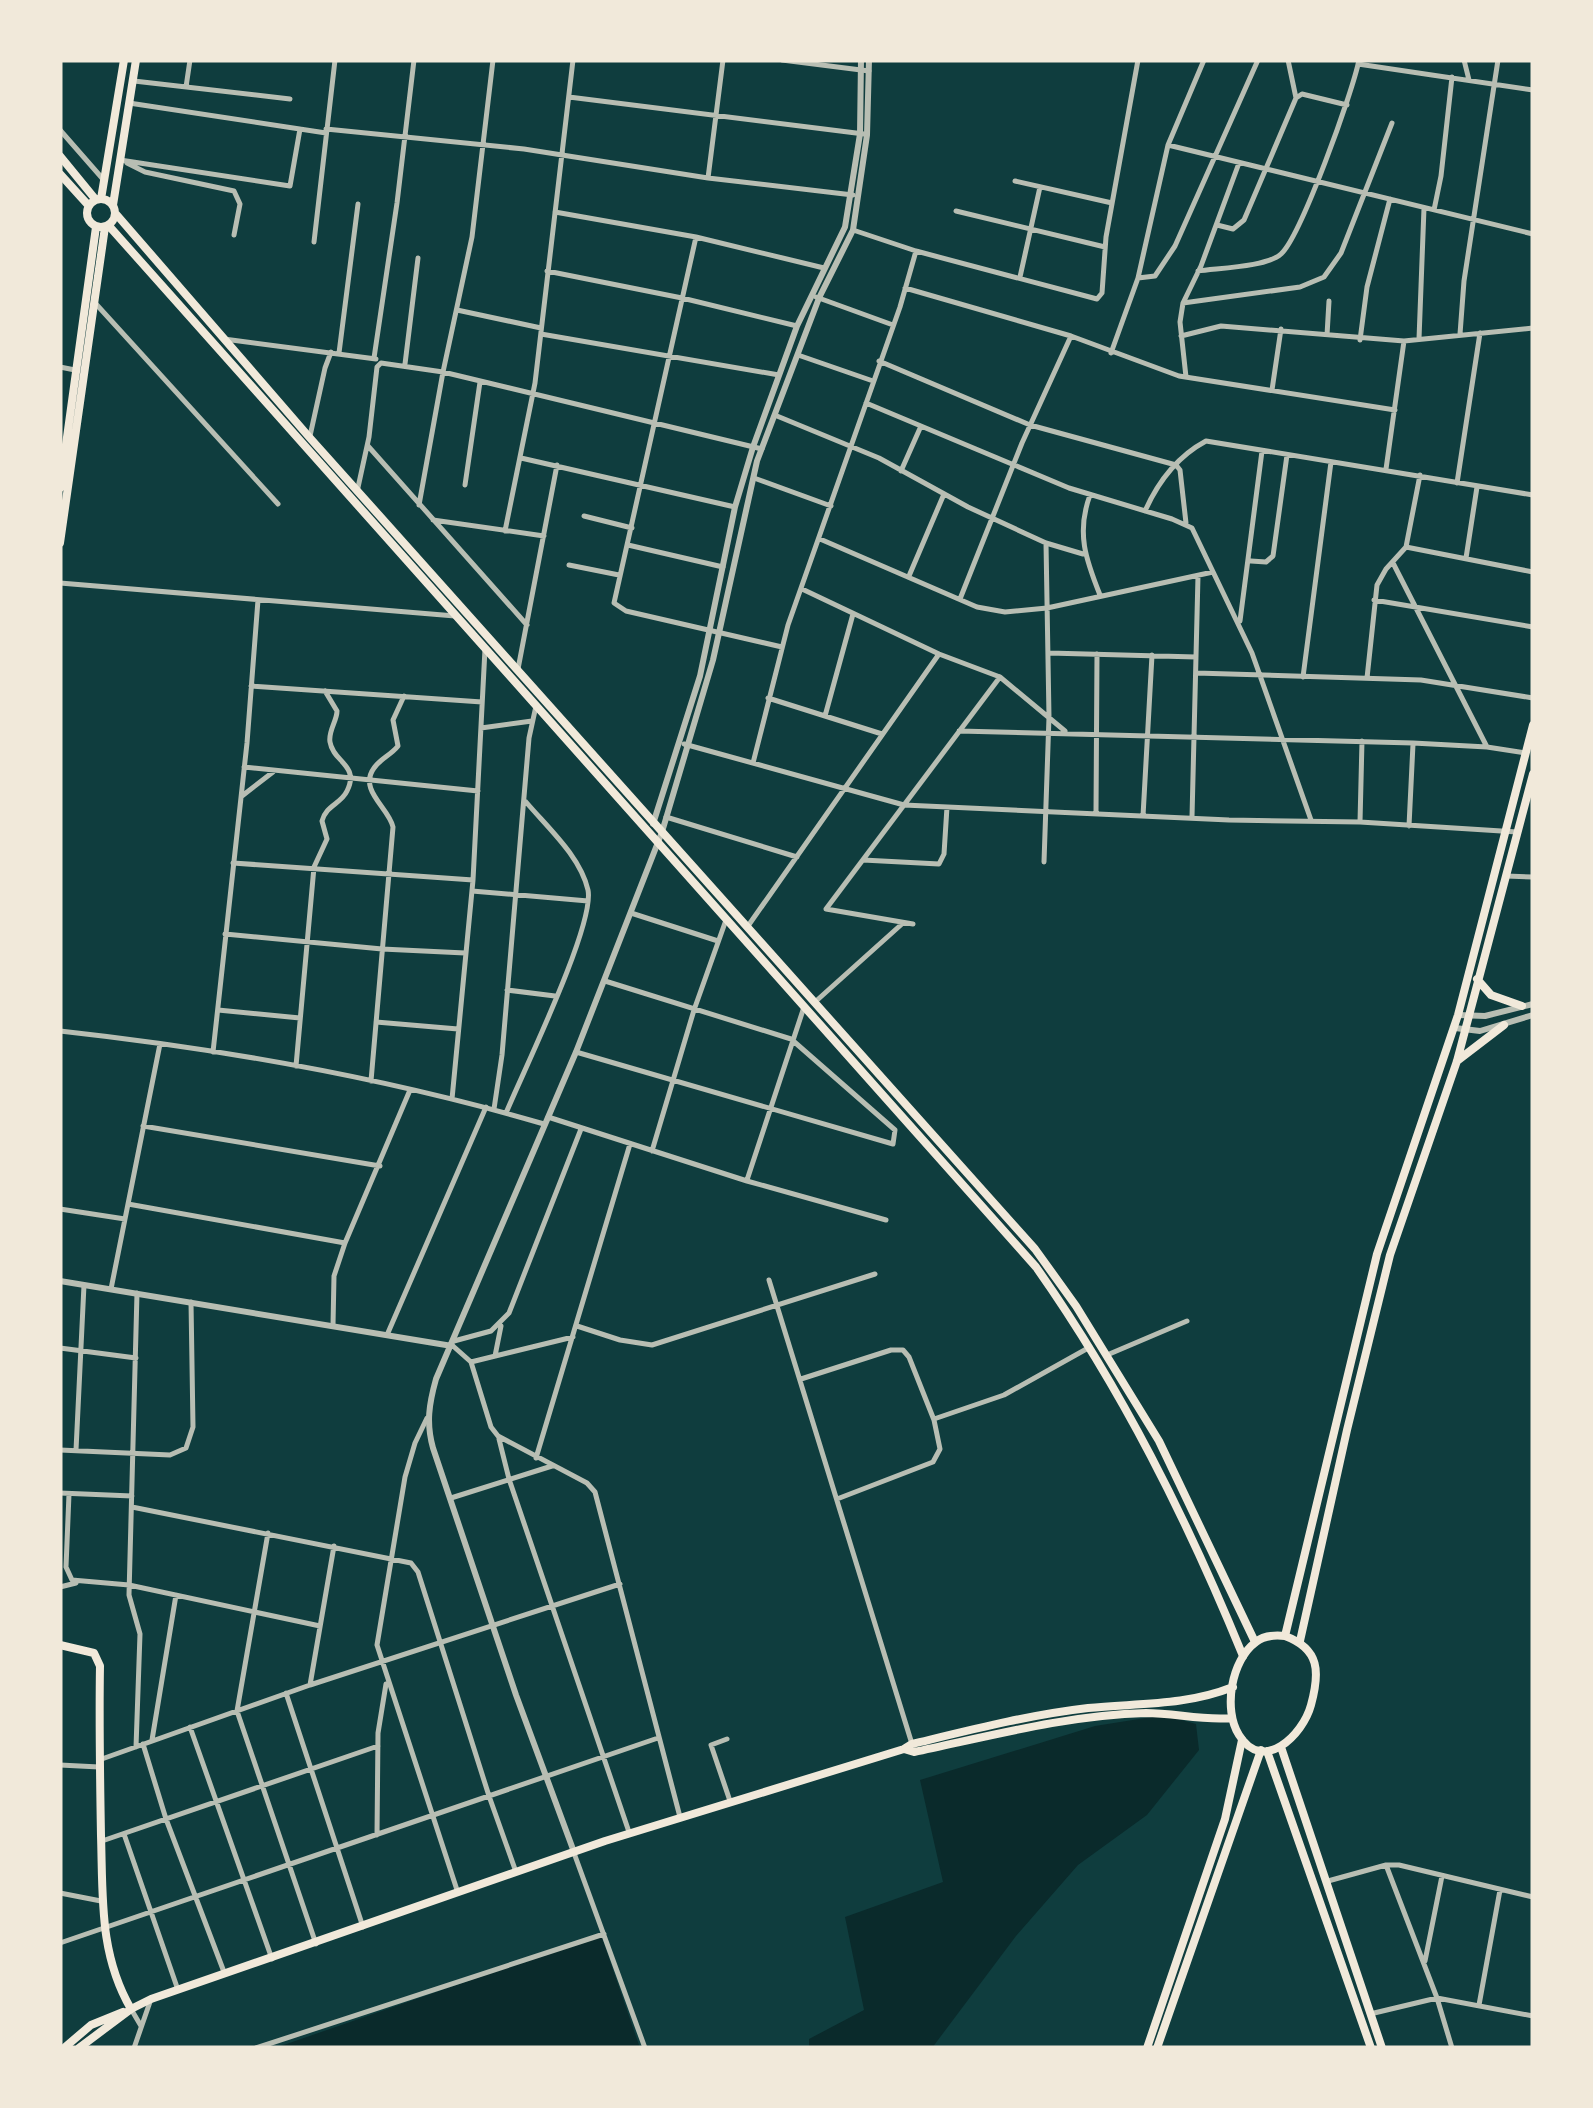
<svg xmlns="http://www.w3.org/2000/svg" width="1593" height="2108" viewBox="0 0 1593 2108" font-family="'Nunito Sans',sans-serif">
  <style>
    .water { fill: #0a2a2b }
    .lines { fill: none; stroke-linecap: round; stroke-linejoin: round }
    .minor { stroke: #b8beb3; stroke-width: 5 }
    .tertiary { stroke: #b8beb3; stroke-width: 6 }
    .secondary { stroke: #f1e9da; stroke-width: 8 }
    .primary { stroke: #f1e9da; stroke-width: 8 }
  </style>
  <rect width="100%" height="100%" fill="#0f3d3e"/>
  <!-- water -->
  <path class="water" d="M1164,1715L1196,1724L1199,1750L1147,1815L1078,1865L1016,1936L932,2048H809V2039L864,2010L845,1917L943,1882L920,1780L1095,1726Z
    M601,1935L640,2048H275Z"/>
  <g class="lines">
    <!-- minor -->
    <path class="minor" d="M782,60L869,71
      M1288,60L1296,98
      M1464,60L1469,80
      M1358,64L1533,90
      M134,81L290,99
      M186,87L190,60
      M569,97L864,134
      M129,103L326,133
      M326,129L524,149L708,178L853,195
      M60,130L102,178
      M1168,145L1533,234
      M120,160L290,186L300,129
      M127,163L145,172L234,191L240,204L234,235
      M708,178L723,60
      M1015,181L1112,203
      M1434,210L1441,176L1452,77
      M956,211L1105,247
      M555,212L696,237L824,268
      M1217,225L1233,229L1244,220L1296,98L1302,94L1347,105
      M853,230L916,251L1097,299L1102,293L1106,237L1138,60
      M696,237L614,603L626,611L782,647
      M314,242L335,60
      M547,271L682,298L797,326
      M1198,271C1217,268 1267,267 1281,254C1301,236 1353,91 1359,60
      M1020,277L1040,187
      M1138,278L1155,276L1175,246L1258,60
      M905,288L1071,336L1179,376L1395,410
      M816,297L893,325
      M1183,303L1300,287L1324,277L1341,253L1392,123
      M96,304L278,504
      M457,310L541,328
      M541,334L779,375
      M1460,334L1464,281L1498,60
      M1327,335L1329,301
      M1181,336L1221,326L1404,341L1533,328
      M224,339L376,359
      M1419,339L1424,208
      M1360,340L1367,287L1390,199
      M339,353L358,204
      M1111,353L1138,278L1168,145L1204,60
      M798,355L873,381
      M374,358L397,203L414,60
      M879,361L1030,425L1176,465L1180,470L1186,523
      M405,364L418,258
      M60,367L75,370
      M1186,377L1180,322L1183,303L1201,266L1239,163
      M1272,390L1281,329
      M866,403L1069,488L1172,519L1192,528L1252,653L1311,820
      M777,416L879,458L968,507L1046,543L1083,554
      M310,436L325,368L331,352
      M368,446L527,625
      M521,458L735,507
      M1386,469L1404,341
      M901,471L921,426
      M754,478L831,506
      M1457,483L1480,333
      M465,485L480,382
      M357,492L369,437L377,367L381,363L443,372L472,237L493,60
      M1090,495C1076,533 1086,560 1100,595
      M419,505L443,372L762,449
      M1145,511C1158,482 1178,456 1206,441L1533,495
      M584,516L632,528
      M433,520L544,536
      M505,531L535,383L573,60
      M820,539L977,607L1005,612L1047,608L1213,572
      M628,545L723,567
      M1406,547L1533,572
      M1466,558L1477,487
      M1251,561L1266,562L1273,556L1287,455
      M1393,563L1487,747
      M569,565L619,575
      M909,576L944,494
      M60,583L455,616
      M802,589L939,654L1000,677L1065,731
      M960,599L1022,443L1071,336
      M1374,600L1533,627
      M1240,621L1262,451
      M1049,653L1196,657
      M518,669L557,465
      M1196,673L1421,680L1533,698
      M1303,677L1331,462
      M1367,678L1377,585L1386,569L1406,547L1420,475
      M251,686L482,702
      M768,698L882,734
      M825,716L853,614
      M481,728L532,721
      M959,731L1413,743L1487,747L1526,753
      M684,744L904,805L1229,820L1360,822L1517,832
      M753,763L788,625L900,307L916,251
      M244,767L478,791
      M242,796L273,772
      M1096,813L1097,654
      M1143,816L1152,655
      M666,817L797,857
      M1192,817L1198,576
      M1360,822L1362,741
      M1409,826L1413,744
      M863,860L939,864L944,854L947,807
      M1044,862L1049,717L1046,543
      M233,863L473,880
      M1506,876L1533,877
      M472,891L588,901
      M631,913L718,941
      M913,924L826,909L1000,677
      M748,926L939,654
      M225,934L382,949L465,953
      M507,990L555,996
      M815,1002L903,923
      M218,1010L300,1018
      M376,1022L458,1029
      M60,1031C223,1049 387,1078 544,1124
      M213,1052L247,743L258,600
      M576,1052L893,1144L895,1130L791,1039L605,981
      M296,1066L314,867L327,839L322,821C326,805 341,804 347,791C360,765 333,762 330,742C328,731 337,721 337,711L325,691
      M371,1081L393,827C389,808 358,790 374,768C380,759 391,755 398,746L393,720L404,696
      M452,1099L473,880L485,649
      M494,1109L502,1055L529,738L536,706
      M506,1113C523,1072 595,925 588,890C580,856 548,828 526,802
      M548,1117L747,1181L886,1220
      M143,1126L380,1166
      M652,1151L694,1010L726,920
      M747,1180L804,1007
      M128,1204L345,1243
      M60,1209L125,1219
      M769,1280L912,1744
      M111,1289L160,1044
      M333,1325L334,1276L345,1243L410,1090
      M577,1326L620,1340L652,1345L875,1274
      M387,1335L486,1107
      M454,1341L491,1331L509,1313L581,1129
      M453,1346L471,1362L491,1427L498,1436L587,1483L595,1492L680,1817
      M60,1348L136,1358
      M1107,1355L1187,1321
      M495,1356L501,1326
      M471,1362L573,1337
      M801,1379L891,1350H903L909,1357L934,1420L940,1449L933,1462L837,1499
      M427,1418L415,1443L405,1477L377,1645L458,1893
      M934,1419L1004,1395L1090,1347
      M499,1439L509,1479L629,1832
      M60,1450L170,1455L186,1448L193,1427L191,1302
      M76,1450L84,1285
      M536,1458L630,1144
      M60,1493L132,1496
      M69,1494L66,1567L72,1580L129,1585L320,1626
      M451,1498L552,1466
      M132,1507L411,1563L418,1572L489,1796L516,1872
      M268,1533L237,1711L316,1944
      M60,1587L76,1583
      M310,1685L334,1546
      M286,1693L363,1927
      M190,1727L272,1959
      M727,1739L711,1745L730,1801
      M152,1740L176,1595
      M143,1744L166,1819L224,1972
      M136,1747L140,1634L129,1595L137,1293
      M99,1760L310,1685L620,1584
      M60,1765L99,1767
      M124,1834L178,1990
      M377,1835L378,1733L386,1684
      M102,1841L378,1746
      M574,1853L645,2048
      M1386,1865L1437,1998L1452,2048
      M1328,1881L1386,1865H1399L1533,1897
      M60,1893L101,1901
      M60,1943L658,1738
      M1425,1961L1442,1876
      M1479,2005L1500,1890
      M131,2009L141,2026
      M1370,2014L1437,1998L1533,2016
      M134,2048L151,1999
      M256,2048L604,1934"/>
    <!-- tertiary -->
    <path class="tertiary" d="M653,824L700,676L735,507L753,447L797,326L845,227L860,134L861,60
      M1458,1015L1485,1016L1533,1004
      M1455,1028L1480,1031L1533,1015
      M60,1281L452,1346
      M574,1852L516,1695L433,1448C426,1423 429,1404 436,1379L576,1052L662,832L713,660L757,461L819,298L853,230L867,135L869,60"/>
    <!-- secondary -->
    <path class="secondary" d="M60,156L96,200
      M60,174L89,206
      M87 213a14 14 0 1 1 28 0a14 14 0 1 1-28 0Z
      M101,199L124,60
      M113,205L136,60
      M116,214L310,438L1035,1249L1076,1306L1159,1441L1255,1642
      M109,226L1036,1267C1122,1389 1187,1519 1243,1656
      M60,488L96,227
      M60,543L105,227
      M60,1645L94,1653L100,1666C99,1723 100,1779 101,1836C103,1897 99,1954 131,2009
      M1147,2048L1225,1819L1242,1740
      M1157,2048L1261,1750"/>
    <!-- primary -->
    <path class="primary" d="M1477,979L1491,995L1522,1006
      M1457,1061L1504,1025
      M1285,1636L1377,1254L1458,1015L1533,725
      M1285,1636C1320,1649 1320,1672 1311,1705C1303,1735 1263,1774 1239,1735C1223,1710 1231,1660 1256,1642C1264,1635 1275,1635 1285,1636Z
      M1300,1641L1347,1430L1390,1255L1457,1061L1533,774
      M1281,1747L1382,2048
      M904,1749L914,1752C990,1736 1068,1715 1146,1713C1175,1713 1203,1721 1232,1718
      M1267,1751L1371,2048
      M64,2048L91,2025L123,2012
      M79,2048L131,2009L151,1999L605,1841L904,1749L912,1744C970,1730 1028,1715 1088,1708C1138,1703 1185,1706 1233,1687"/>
  </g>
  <!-- border -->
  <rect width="1593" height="2108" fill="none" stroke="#f1e9da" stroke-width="125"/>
</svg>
